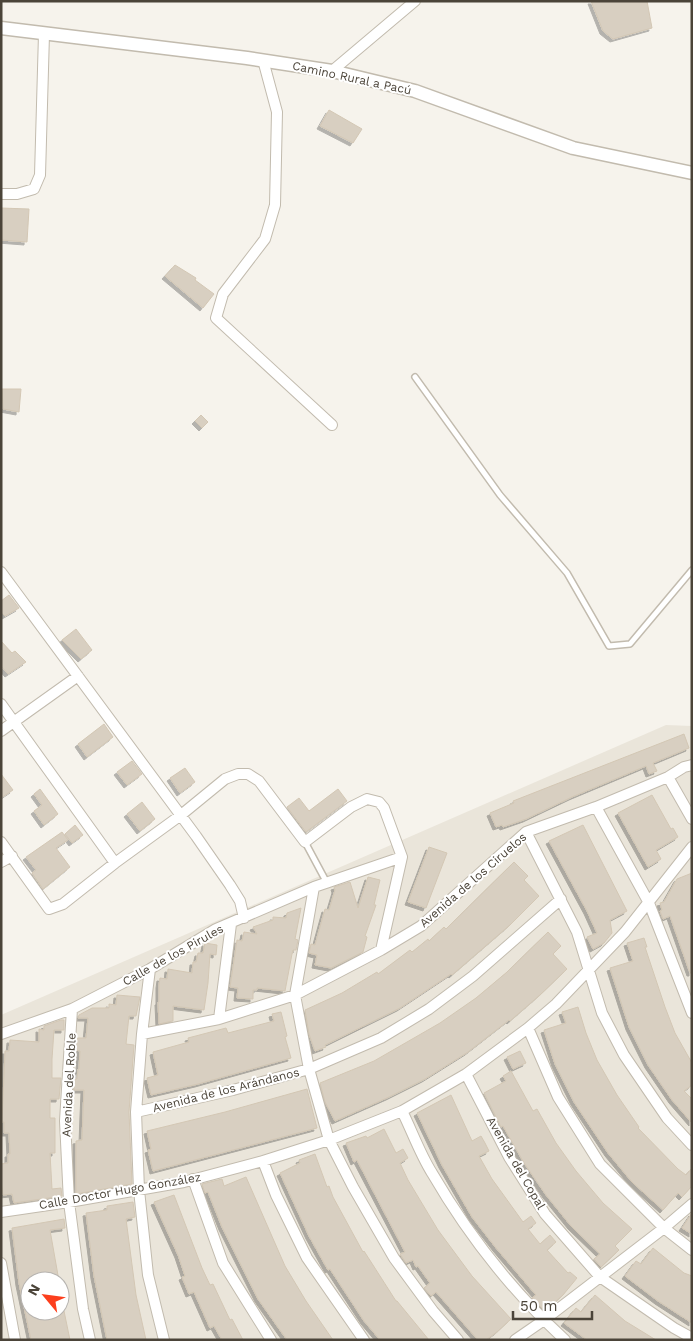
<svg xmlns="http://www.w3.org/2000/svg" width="693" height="1341" viewBox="0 0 693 1341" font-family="'Work Sans',sans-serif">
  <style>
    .residential { fill: #eae5da; fill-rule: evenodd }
    .building { fill: #d8cfc1; stroke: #d3c7b4; filter: url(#shadow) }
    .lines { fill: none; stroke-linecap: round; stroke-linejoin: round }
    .service-casing { stroke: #c2bbae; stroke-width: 8 }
    .minor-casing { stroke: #c2bbae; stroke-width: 12 }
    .tertiary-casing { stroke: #c2bbae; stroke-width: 15 }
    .service { stroke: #fff; stroke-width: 5 }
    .minor { stroke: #fff; stroke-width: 10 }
    .tertiary { stroke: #fff; stroke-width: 12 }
    .labels { text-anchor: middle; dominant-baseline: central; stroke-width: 4; stroke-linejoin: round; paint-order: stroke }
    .street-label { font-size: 12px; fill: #4b4439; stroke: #fff }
  </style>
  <defs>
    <filter id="shadow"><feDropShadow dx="-3" dy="3" stdDeviation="0" flood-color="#0004"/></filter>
  </defs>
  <rect width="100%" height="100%" fill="#f6f3ec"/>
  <!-- residential -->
  <path class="residential" d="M666,725L692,726V1340H1V1015ZM30,1281H60V1311H30Z"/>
  <!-- building -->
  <path class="building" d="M591,1H647L652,28L613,39L603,31Z
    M329,110L362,129L353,143L320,126Z
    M1,208L29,209L27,242L1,240Z
    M175,265L196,278L195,280L214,294L203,308L165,276Z
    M2,389H21L19,412L3,409Z
    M201,415L208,422L202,428L195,421Z
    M9,595L19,608L5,616L1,612V601Z
    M76,629L92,650L81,659L62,640Z
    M1,641L12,653L15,651L26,662L8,674L1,666Z
    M104,724L113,737L87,757L78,744Z
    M684,734L689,748L653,763L657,771L649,774L646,766L572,797L526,819L503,827L502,825L496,827L490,813L514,803L513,801Z
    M132,761L142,774L127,785L117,772Z
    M185,768L195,782L180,793L170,778Z
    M1,774L13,790L1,798Z
    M40,789L58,814L44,825L34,811L42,805L34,794Z
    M338,789L347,801L306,832L287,807L299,798L309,811Z
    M652,795L671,829L673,828L678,837L656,850L661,859L648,867L618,813Z
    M142,802L155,819L140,831L127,814Z
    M75,825L83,835L72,843L65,834Z
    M583,825L627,911L610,920L612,933L604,943L593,949L587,937L597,933L587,911L549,841Z
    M62,832L68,840L56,848L70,867L43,889L32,873L36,870L26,857Z
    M429,847L447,853L426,908L408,902Z
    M514,862L528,876L524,880L539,896L511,924L452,975L451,974L400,1008L325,1045L326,1047L315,1051L309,1034L305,1010L342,993L377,972L378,974L410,950L412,952L428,939L429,941L444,927L446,929Z
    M692,873V973H690L670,916L663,919L660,911L662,910L660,903L664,902L677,879Z
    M368,877L380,880L374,905H376L365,936L367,937L363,952L331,968L315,965L317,955L309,953L311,944L315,945L325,909L329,910L335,890L334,887L350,882L358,908Z
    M301,908L295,939L298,940L296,950H293L292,954L285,991L257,988V990H253V999L237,998L238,988L230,987L237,940L242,941L244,932L257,934L253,927L273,920V917L286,918L287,913Z
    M548,932L561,946L553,954L567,969L541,994L510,1021L509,1020L468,1052L425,1079L389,1097L335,1121L325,1102L320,1083L374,1061L440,1023L476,998L507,972Z
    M644,938L647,947H645L665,1007L675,1033L692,1063V1085L684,1091L692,1099V1123L672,1100L648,1065L629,1027L610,968L633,961L627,943Z
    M205,943L217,945L216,955L210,954L208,983L204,1010L173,1006V1021L159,1024L158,1002H159V985L160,978L167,979L168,969L192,973L193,962H196L198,953H203Z
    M117,995L140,997L136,1016H129L126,1044L134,1045L129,1112L132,1184L76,1194V1141L82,1140L83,1113L84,1090H74L75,1079H77L78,1069H79L80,1051L76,1050L77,1038H86L88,1018H78L79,1015L92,1008H109V1004L116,1005Z
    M578,1007L586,1033L597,1060L617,1095L639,1127L638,1128L678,1169L686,1175L692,1168V1186L682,1197L678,1193L663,1210L632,1182L608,1153L574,1102L555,1064L544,1030L566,1023L562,1012Z
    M281,1012L287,1036L285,1037L291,1058L198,1084L151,1095L147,1078L158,1075L153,1052L189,1042L188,1038L226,1028L228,1033L274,1021L272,1014Z
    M61,1020H64V1030H54L52,1059V1078H61L59,1099H50V1118H55V1153H50L52,1189L61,1188L62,1196L14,1203L12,1194L3,1195L1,1180V1164L8,1163V1154H10L9,1133H4V1122H2L5,1051H9L10,1040L39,1042V1029L44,1030V1026Z
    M520,1051L526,1063L513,1069L507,1057Z
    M511,1071L533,1111L537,1109L556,1143L576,1171L603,1203L632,1229L615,1246L619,1250L601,1267L594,1259L600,1254L571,1226L546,1195L524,1163L503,1126L501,1127L484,1093L506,1081L503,1076Z
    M307,1089L317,1128L153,1171L148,1150L151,1149L147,1131L225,1112Z
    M451,1095L472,1141L481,1136L485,1143L489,1151L479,1156L492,1179L523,1222L531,1216L536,1223L528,1229L540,1244L550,1235L556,1242L547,1250L568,1273L570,1272L577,1278L563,1295L545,1311L532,1298L536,1295L496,1248L472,1217L442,1165L417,1113Z
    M384,1129L396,1153L403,1149L408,1158L400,1163L408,1180L438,1230L472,1276L511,1319L498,1331L486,1340H478L436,1292L431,1296L424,1288L430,1283L418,1266L416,1267L413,1260L406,1263L400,1254L405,1252L357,1160L354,1162L346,1143L366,1136L367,1138Z
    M315,1154L327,1187L329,1186L333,1197L363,1252L364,1251L396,1301H397L429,1340H380L364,1321L330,1269L328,1270L309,1236L280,1173L300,1163L299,1160Z
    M246,1177L285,1266L306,1301L333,1340H287L258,1299L222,1227L208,1192L205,1193L202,1184L222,1179L224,1186Z
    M174,1195L202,1268L210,1285L213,1284L230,1320L232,1319L243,1340H222L214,1326L210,1328L194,1292L189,1294L182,1277L185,1276L178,1255L154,1202Z
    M133,1202L135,1217L126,1219L136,1295L146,1340H107L94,1276L86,1213L107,1210V1206Z
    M692,1213V1234L682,1228Z
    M64,1219L65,1228L50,1230L59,1281H30V1311H64L70,1340H31L19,1283L12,1228Z
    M653,1248L684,1273L692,1276V1323L658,1301L625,1276L636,1261L641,1264Z
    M595,1295L625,1321L656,1340H587L564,1323L576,1308L581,1312Z"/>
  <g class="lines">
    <!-- service casing -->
    <g class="service-casing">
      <path id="service" d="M415,377L500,495L567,573L609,646L630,644L692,570
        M305,842L327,883"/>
    </g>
    <!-- minor casing -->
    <g class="minor-casing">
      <path id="minor" d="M263,60L277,112L275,205L265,239L223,294L216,318L332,425
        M332,71L415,1
        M1,194H17L34,189L40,175L44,34
        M1,572L196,836L230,885L240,901L244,918
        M1,704L115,863
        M1,731L78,676
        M668,777L692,819
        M596,807L649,903L692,1013
        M526,832L577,932L602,1013L624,1055L667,1118L692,1145
        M1,842L49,909L63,904L115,863L181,815L225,779L238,774H248L259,781L305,842L351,807L367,799L379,802L384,808L402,857L381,950
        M1,862L12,856
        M314,887L295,995L309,1069L329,1140L353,1187L394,1258L433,1311L458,1340
        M150,969L142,1034L136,1112L139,1190L148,1275L164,1340
        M72,1009L65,1121L69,1202L83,1309L90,1340
        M219,1019L231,924
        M528,1028L558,1097L600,1164L664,1228L692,1250
        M1,1034L72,1009L150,969L216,929L314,887L402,857
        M142,1034L219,1019L295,995L381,950L421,926L526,832L596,807L668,777L684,767L692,765
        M466,1074L509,1157L545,1214L600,1277L674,1328L692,1338
        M402,1111C412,1131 420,1154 432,1173C468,1235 512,1291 565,1340
        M136,1112L233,1090L309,1069L381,1038L429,1009L473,976L561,899
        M263,1161L276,1195L307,1258L364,1340
        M193,1179L223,1263L271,1340
        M1,1212L69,1202L184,1182L263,1161L329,1140L402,1111L466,1074L528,1028L556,1004L625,932L692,847
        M1,1263L15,1340
        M515,1340L544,1320L664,1228L692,1204"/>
    </g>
    <!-- tertiary casing -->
    <g class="tertiary-casing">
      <path id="tertiary" d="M1,28L247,58L332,71L415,91L573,148L692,173"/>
    </g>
    <!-- service -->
    <use href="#service" class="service"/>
    <!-- minor -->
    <use href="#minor" class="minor"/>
    <!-- tertiary -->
    <use href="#tertiary" class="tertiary"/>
  </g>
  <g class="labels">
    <!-- street labels -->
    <g class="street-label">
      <text transform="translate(352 78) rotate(12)">Camino Rural a Pacú</text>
      <text transform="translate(473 880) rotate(-41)">Avenida de los Ciruelos</text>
      <text transform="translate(173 955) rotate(-29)">Calle de los Pirules</text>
      <text transform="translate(69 1085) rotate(-87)">Avenida del Roble</text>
      <text transform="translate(226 1090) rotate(-14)">Avenida de los Arándanos</text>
      <text transform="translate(516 1163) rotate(60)">Avenida del Copal</text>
      <text transform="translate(120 1191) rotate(-10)">Calle Doctor Hugo González</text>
    </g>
  </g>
  <!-- border -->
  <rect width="693" height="1341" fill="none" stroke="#4b4439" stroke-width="5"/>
  <!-- north arrow -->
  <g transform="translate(45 1296) rotate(299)"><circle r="24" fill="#ffffff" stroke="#b7b4b0"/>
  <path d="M0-4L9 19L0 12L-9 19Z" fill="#fc3f1d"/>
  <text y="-8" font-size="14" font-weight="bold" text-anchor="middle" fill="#4b4439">N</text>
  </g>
  <!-- scale -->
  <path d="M513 1311v8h79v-8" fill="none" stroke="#4b4439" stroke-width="2.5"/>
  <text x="520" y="1311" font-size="15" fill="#4b4439" stroke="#ffffff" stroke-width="4" paint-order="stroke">50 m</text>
</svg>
